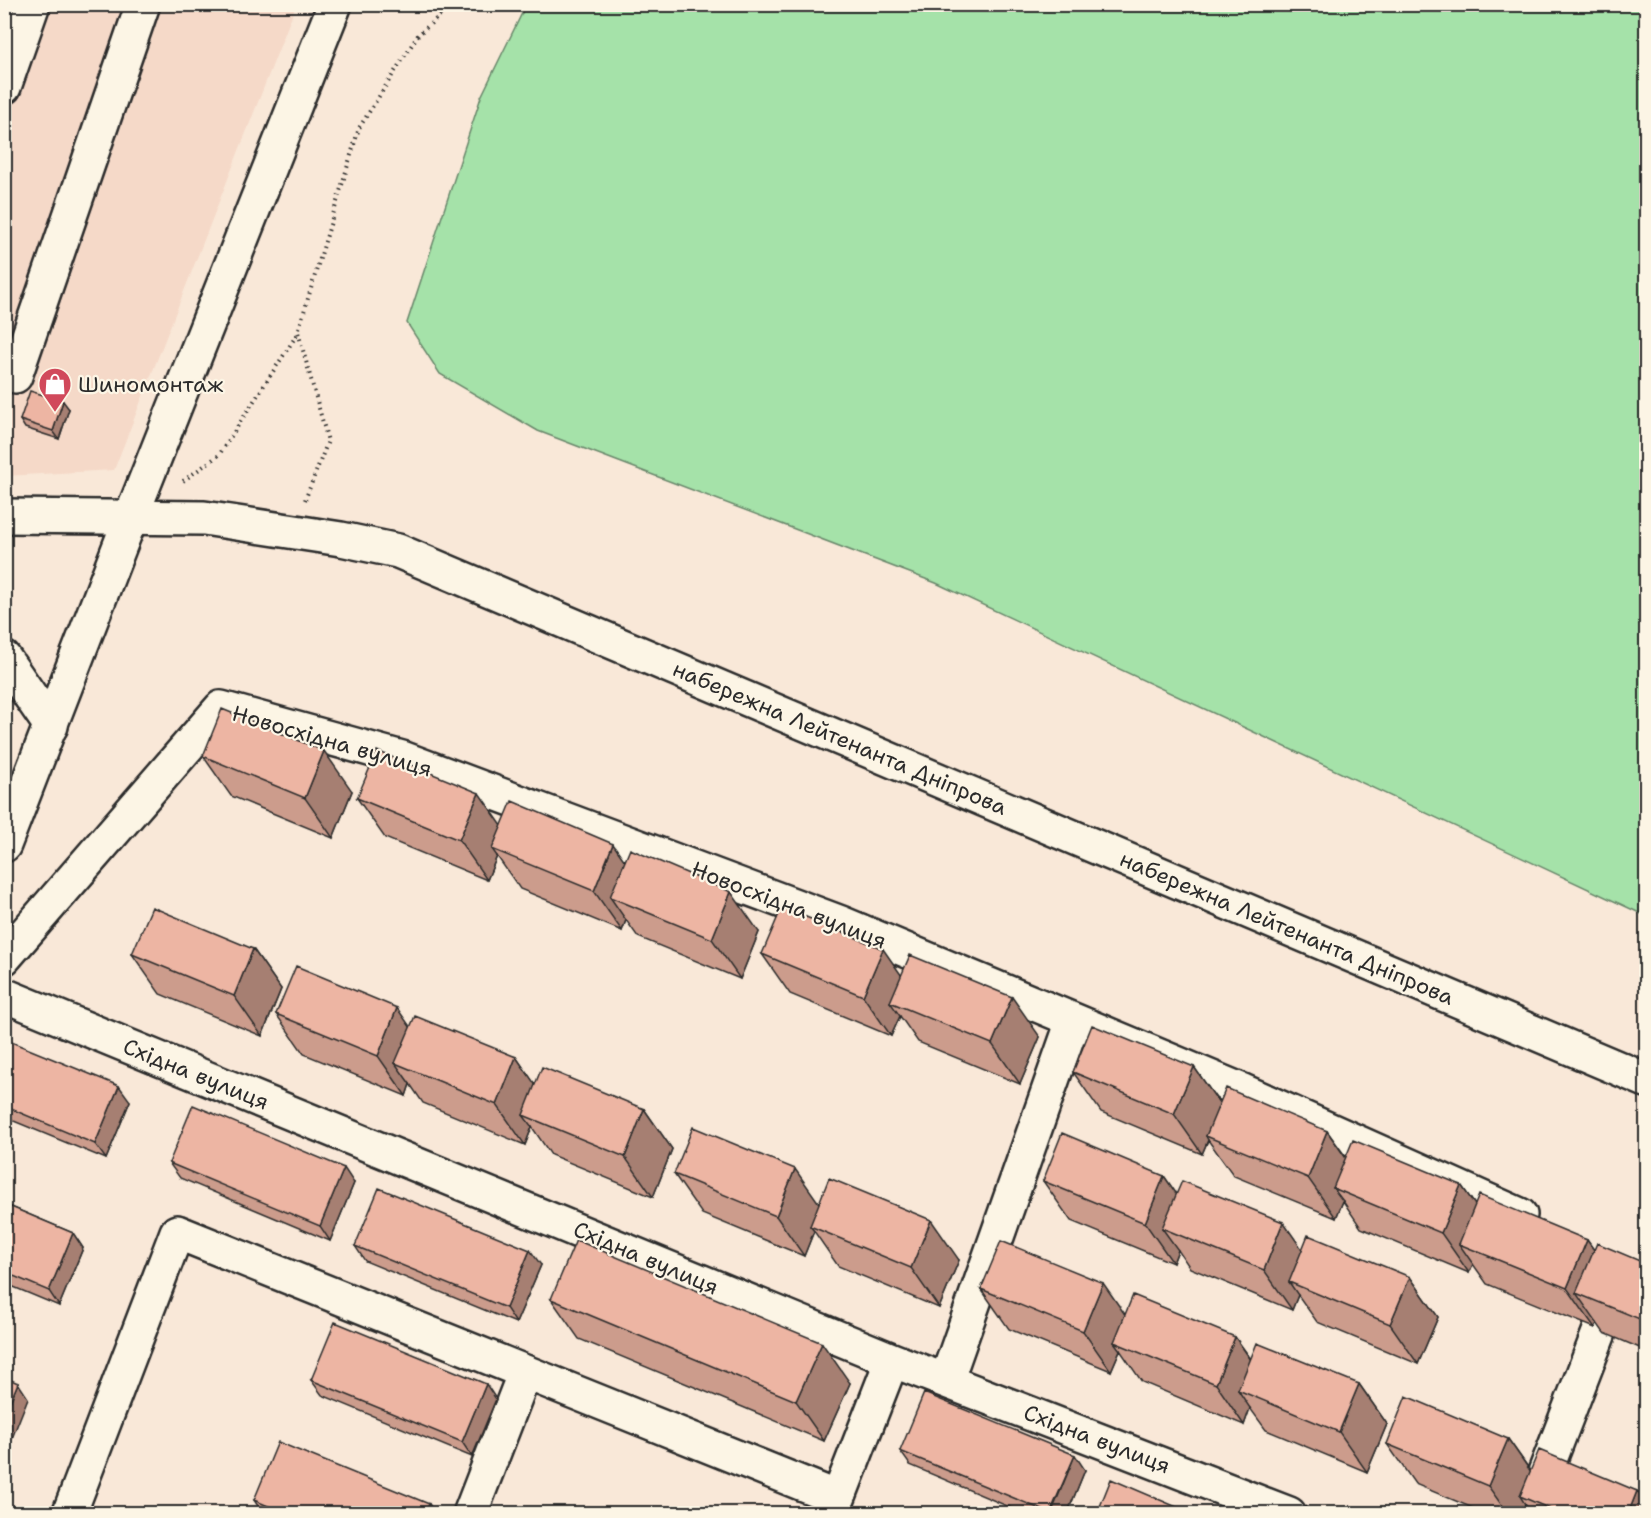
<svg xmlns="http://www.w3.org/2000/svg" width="1651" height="1518" viewBox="0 0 1651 1518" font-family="'Shantell Sans',sans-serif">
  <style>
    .built { fill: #f5d9c8 }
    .green { fill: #a5e2a9; stroke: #68866a; stroke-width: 1.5 }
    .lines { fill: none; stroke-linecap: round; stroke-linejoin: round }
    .minor-casing { stroke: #2b2b2b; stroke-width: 38 }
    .major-casing { stroke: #2b2b2b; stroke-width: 38 }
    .path { stroke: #2b2b2b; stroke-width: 4; stroke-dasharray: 1.5 4.5; stroke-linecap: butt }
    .minor { stroke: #fcf5e5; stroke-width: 33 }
    .major { stroke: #fcf5e5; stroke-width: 33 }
    .wall { fill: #cc9c8c; stroke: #2b2b2b; stroke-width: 1.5 }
    .shaded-wall { fill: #a67f72; stroke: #2b2b2b; stroke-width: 1.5 }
    .building { fill: #edb5a3; stroke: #2b2b2b; stroke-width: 1.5 }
    .labels { text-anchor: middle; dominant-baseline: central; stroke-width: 4.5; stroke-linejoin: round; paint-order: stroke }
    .poi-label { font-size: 22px; fill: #2b2b2b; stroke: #fcf5e5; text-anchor: start }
    .street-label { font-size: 22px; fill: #2b2b2b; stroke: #fcf5e5 }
  </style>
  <rect width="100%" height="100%" fill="#f9e8d8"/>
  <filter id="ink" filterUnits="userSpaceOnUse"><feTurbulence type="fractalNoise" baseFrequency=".0167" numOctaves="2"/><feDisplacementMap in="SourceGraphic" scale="12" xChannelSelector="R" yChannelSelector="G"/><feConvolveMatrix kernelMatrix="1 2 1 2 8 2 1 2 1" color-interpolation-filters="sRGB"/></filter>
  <g filter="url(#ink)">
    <!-- built -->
    <path class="built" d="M5,5H296L114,470L5,476Z"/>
    <!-- green -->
    <path class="green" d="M526,5H1646V916L936,583L538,431L440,374L407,323L481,97Z"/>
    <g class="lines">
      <!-- minor casing -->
      <g class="minor-casing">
        <path id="minor" d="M4,87L33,4
          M4,372L15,376L143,4
          M4,845L131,517L335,4
          M4,958L221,708L402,758L841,923L1243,1091L1520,1215
          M4,995L892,1360L1289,1514
          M946,1381L1073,1021
          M69,1514L177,1232L838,1498
          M470,1514L525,1372
          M832,1514L892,1360
          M1529,1514L1617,1286"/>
      </g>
      <!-- major casing -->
      <g class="major-casing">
        <path id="major" d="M4,516L204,518L341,539L398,551L1646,1080
          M4,658L51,726"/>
      </g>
      <!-- path -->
      <path class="path" d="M183,481L219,455L298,333
        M305,500L328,441L298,332L359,128L418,35L453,4"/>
      <!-- minor -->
      <use href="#minor" class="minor"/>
      <!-- major -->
      <use href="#major" class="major"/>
    </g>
    <!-- wall -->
    <path class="wall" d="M69,409L59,439L25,428L20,420Z
      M203,756L352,791L333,838L231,796Z
      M357,798L502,825L625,860L759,932L740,979L638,937L626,920L622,931L520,889L497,856L487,880L385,838Z
      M253,949L281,989L262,1036L160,994L132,954Z
      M762,954L902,975L1040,1037L1020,1084L918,1042L900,1016L891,1036L790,994Z
      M276,1014L410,1027L516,1057L535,1085L644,1109L672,1149L653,1197L551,1155L532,1127L525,1145L423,1103L410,1084L406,1096L304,1054Z
      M4,1039L130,1101L106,1159L4,1117Z
      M1194,1067L1219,1103L1327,1131L1346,1157L1461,1185L1475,1205L1587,1240L1594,1250L1647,1264V1351L1604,1333L1597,1323L1595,1328L1487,1284L1473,1264L1469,1273L1361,1228L1343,1201L1336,1218L1234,1176L1208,1140L1202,1154L1101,1112L1073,1072Z
      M169,1163L354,1183L330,1241L180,1178Z
      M674,1174L819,1203L959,1260L939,1308L838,1266L814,1231L804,1256L702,1214Z
      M1164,1176L1176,1194L1302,1250L1410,1277L1438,1317L1418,1364L1317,1322L1298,1295L1292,1310L1190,1268L1178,1250L1173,1263L1071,1221L1043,1181Z
      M4,1204L73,1233L83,1248L59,1306L4,1283Z
      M355,1246L541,1265L516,1323L365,1261Z
      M981,1289L1235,1337L1251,1359L1359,1384L1387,1424L1367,1472L1266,1430L1250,1408L1244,1425L1142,1382L1120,1350L1111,1371L1009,1329Z
      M551,1299L850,1383L824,1441L579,1339Z
      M311,1380L496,1399L472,1457L322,1395Z
      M1508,1439L1530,1470L1637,1491L1647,1504V1514H1532L1525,1504L1522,1514H1487L1415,1484L1387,1444Z
      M900,1451L1085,1470L1067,1514H1026L910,1465Z
      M254,1500L429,1504L435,1514H263Z"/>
    <!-- shaded-wall -->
    <path class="shaded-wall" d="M63,401L69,409L59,439L53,431Z
      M324,751L352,791L333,838L305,798Z
      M479,793L507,833L492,849L497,856L487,880L459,840Z
      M613,844L641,884L610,897L626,920L622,931L594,891Z
      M731,892L759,932L740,979L712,939Z
      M253,949L281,989L262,1036L234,996Z
      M883,949L911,989L890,1002L900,1016L891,1036L863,996Z
      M1012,997L1040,1037L1020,1084L992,1044Z
      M397,1008L425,1048L395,1063L410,1084L406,1096L378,1056Z
      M516,1057L544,1097L523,1115L532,1127L525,1145L497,1105Z
      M1194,1067L1222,1107L1206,1136L1208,1140L1202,1154L1174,1114Z
      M119,1086L130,1101L106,1159L95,1144Z
      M644,1109L672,1149L653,1197L625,1157Z
      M1327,1131L1355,1171L1333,1188L1343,1201L1336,1218L1308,1178Z
      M344,1168L354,1183L330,1241L320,1226Z
      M795,1169L823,1209L810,1226L814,1231L804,1256L776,1216Z
      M1164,1176L1192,1216L1162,1228L1178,1250L1173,1263L1145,1223Z
      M1461,1185L1489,1225L1459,1244L1473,1264L1469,1273L1441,1233Z
      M931,1220L959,1260L939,1308L911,1268Z
      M1283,1222L1311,1262L1289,1282L1298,1295L1292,1310L1264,1270Z
      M73,1233L83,1248L59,1306L49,1291Z
      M1587,1240L1615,1280L1576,1293L1597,1323L1595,1328L1567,1288Z
      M530,1250L541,1265L516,1323L506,1308Z
      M1410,1277L1438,1317L1418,1364L1390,1324Z
      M1103,1283L1131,1323L1114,1342L1120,1350L1111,1371L1083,1331Z
      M1235,1337L1263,1377L1238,1390L1250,1408L1244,1425L1216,1384Z
      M822,1343L850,1383L824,1441L796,1401Z
      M18,1383L28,1398L5,1456L4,1416Z
      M486,1384L496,1399L472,1457L462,1442Z
      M1359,1384L1387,1424L1367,1472L1339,1432Z
      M1508,1439L1536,1479L1520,1496L1525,1504L1522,1514H1508L1488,1486Z
      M1075,1455L1085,1470L1067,1514H1051Z
      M1637,1491L1647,1504V1514H1628Z
      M429,1504L435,1514H425Z"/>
    <!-- building -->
    <path class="building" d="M30,391L63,401L53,431L20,420Z
      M222,709L324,751L305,798L203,756Z
      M377,751L479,793L459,840L357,798Z
      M512,801L613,844L594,891L492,849Z
      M630,849L731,892L712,939L610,897Z
      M152,907L253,949L234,996L132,954Z
      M782,907L883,949L863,996L762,954Z
      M910,955L1012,997L992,1044L890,1002Z
      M296,966L397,1008L378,1056L276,1014Z
      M415,1016L516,1057L497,1105L395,1063Z
      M1092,1025L1194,1067L1174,1114L1073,1072Z
      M4,1039L119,1086L95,1144L4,1106Z
      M542,1067L644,1109L625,1157L523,1115Z
      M1226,1088L1327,1131L1308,1178L1206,1136Z
      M193,1105L344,1168L320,1226L169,1163Z
      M693,1127L795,1169L776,1216L674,1174Z
      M1062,1133L1164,1176L1145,1223L1043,1181Z
      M1353,1140L1461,1185L1441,1233L1333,1188Z
      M829,1178L931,1220L911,1268L810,1226Z
      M1182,1181L1283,1222L1264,1270L1162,1228Z
      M379,1188L530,1250L506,1308L355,1246Z
      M1479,1195L1587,1240L1567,1288L1459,1244Z
      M4,1204L73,1233L49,1291L4,1272Z
      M1308,1235L1410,1277L1390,1324L1289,1282Z
      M576,1240L822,1343L796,1401L551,1299Z
      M1001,1241L1103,1283L1083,1331L981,1289Z
      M1597,1243L1647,1264V1322L1576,1293Z
      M1133,1295L1235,1337L1216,1384L1114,1342Z
      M335,1322L486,1384L462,1442L311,1380Z
      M1257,1343L1359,1384L1339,1432L1238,1390Z
      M4,1377L18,1383L4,1416Z
      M924,1393L1075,1455L1050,1513L900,1451Z
      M1406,1396L1508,1439L1488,1486L1387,1444Z
      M278,1442L429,1504L425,1514H287L254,1500Z
      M1539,1450L1637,1491L1628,1514H1562L1520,1496Z
      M1111,1479L1193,1514H1097Z"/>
  </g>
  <!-- icons -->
  <defs>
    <g id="shop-pin" transform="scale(1.725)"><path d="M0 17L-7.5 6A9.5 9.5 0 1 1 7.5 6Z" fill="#d1495b" stroke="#fcf5e5"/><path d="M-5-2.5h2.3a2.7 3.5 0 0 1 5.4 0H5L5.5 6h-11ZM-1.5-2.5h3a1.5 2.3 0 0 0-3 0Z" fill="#fff"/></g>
  </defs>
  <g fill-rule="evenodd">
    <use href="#shop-pin" x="55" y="384"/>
  </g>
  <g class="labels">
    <!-- poi labels -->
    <g class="poi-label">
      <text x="78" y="384">Шиномонтаж</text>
    </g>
    <!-- street labels -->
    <g class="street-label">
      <text transform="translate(840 738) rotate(23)">набережна Лейтенанта Дніпрова</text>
      <text transform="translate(332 741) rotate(16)">Новосхідна вулиця</text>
      <text transform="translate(789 905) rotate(21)">Новосхідна вулиця</text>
      <text transform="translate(1287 928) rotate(23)">набережна Лейтенанта Дніпрова</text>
      <text transform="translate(196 1074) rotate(22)">Східна вулиця</text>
      <text transform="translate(646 1258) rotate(23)">Східна вулиця</text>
      <text transform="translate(1097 1439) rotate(21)">Східна вулиця</text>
    </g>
  </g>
  <!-- margin -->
  <rect width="1651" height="1518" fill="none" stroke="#fcf5e5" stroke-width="24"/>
  <rect x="12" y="12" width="1627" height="1494" fill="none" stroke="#2b2b2b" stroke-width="2" filter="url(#ink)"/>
</svg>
